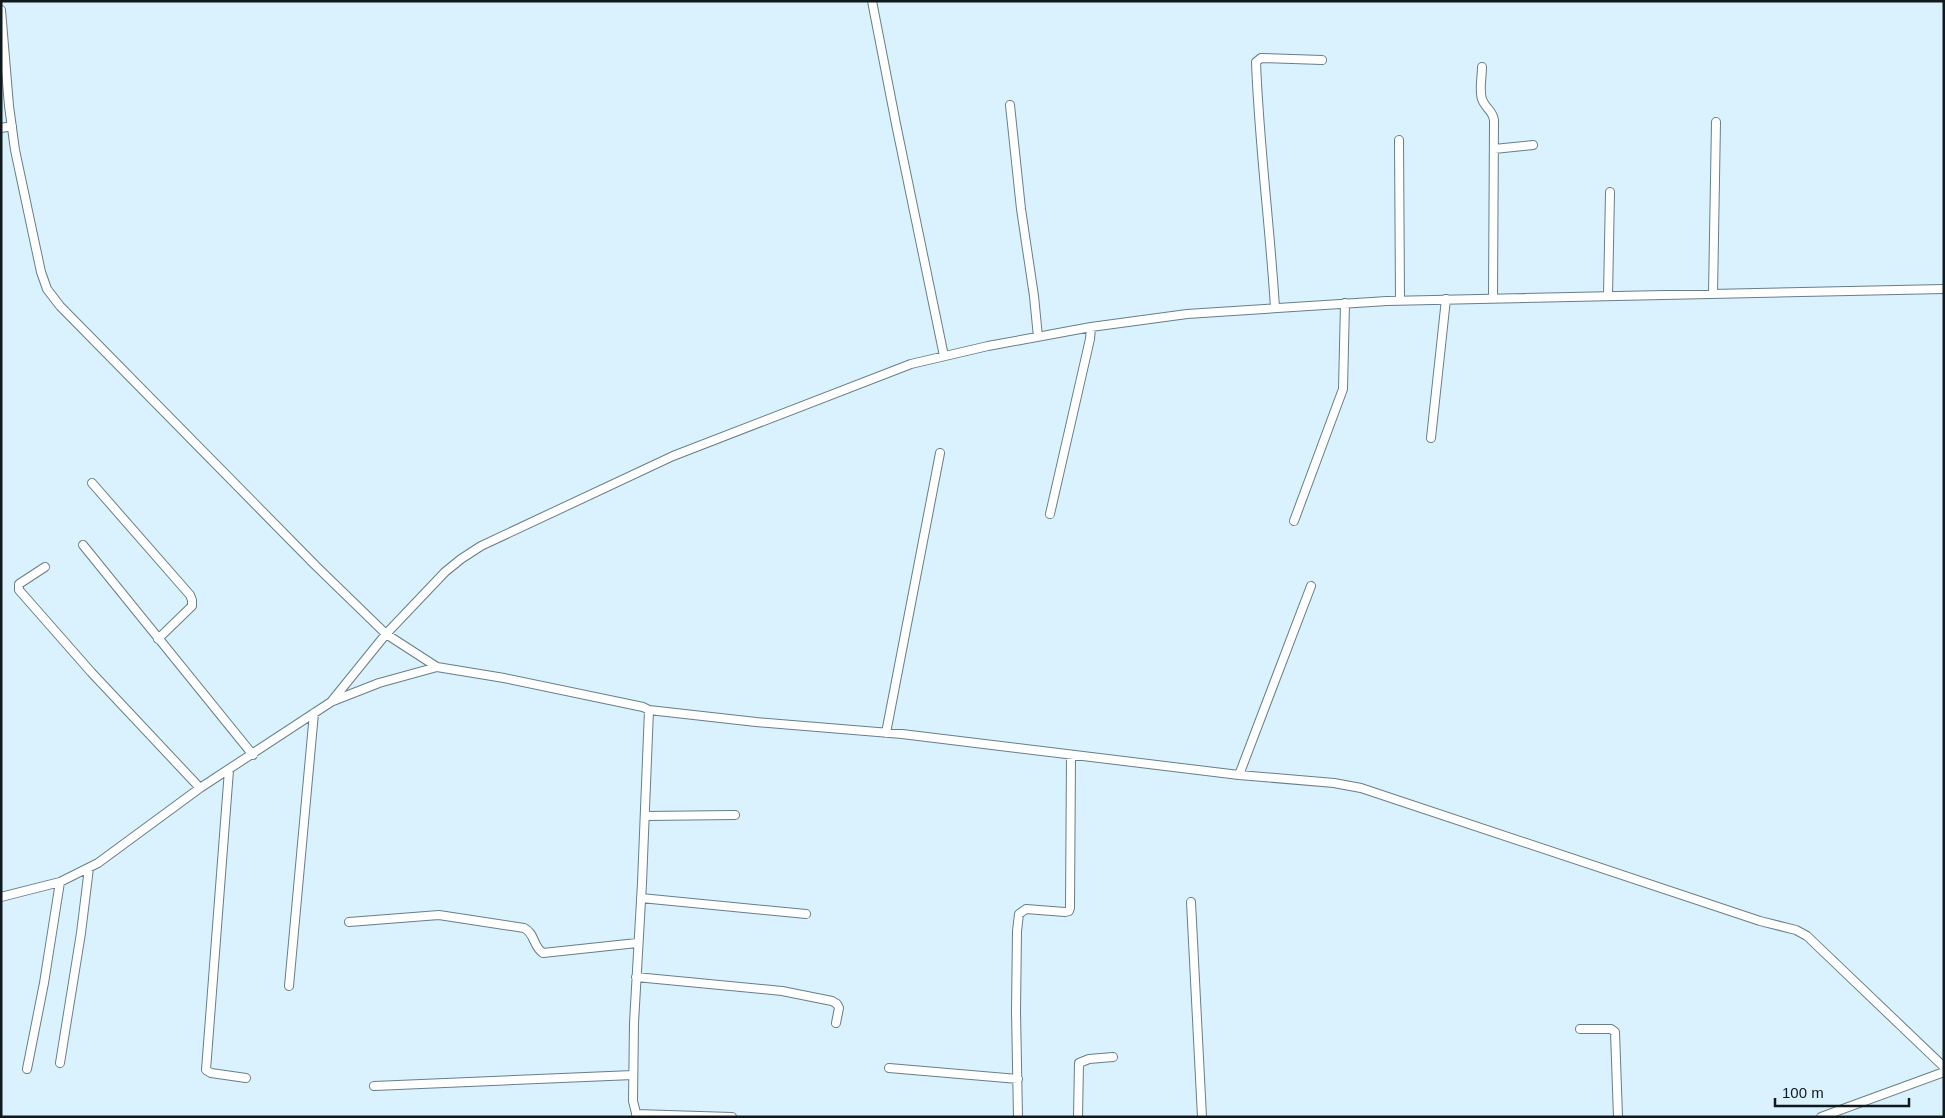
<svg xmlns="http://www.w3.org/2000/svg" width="1945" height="1118" viewBox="0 0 1945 1118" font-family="Arial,sans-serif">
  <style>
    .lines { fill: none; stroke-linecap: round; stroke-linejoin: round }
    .street-casing { stroke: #687e88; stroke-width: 10 }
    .street { stroke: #fff; stroke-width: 8 }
  </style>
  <rect width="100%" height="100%" fill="#d9f2fd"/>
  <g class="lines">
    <!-- street casing -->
    <g class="street-casing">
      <path id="street" d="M872,1L896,124L944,356
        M1,10L9,106L15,150L41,272L47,289L60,306L316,566L386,634L437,667L504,678L643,707L649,710L642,883L634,1023L633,1101L637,1117
        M1482,67C1482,77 1479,90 1482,99C1485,108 1493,111 1494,120L1493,298
        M1010,105L1021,209L1034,296L1038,337
        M1,128L12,126
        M1399,140L1400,300
        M1494,149L1533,145
        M1713,294L1716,122
        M1608,296L1610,192
        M1275,308C1270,226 1259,144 1256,62L1261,58L1322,60
        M1431,438L1446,299
        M92,483L190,595L192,600V606L158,639
        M1050,514L1090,339L1091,327
        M1294,521L1343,389L1345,303
        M83,545L253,755
        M45,567L19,584V590L91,672L200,788
        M333,701L379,683L437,667
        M649,710L756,722L902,734L1239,775L1334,783L1361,788L1760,921L1796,930L1807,936L1944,1067
        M886,733L940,453
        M229,770L206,1070L211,1073L246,1078
        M1239,775L1311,586
        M645,816L735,815
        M1,897L60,882L98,863L200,788L331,702L386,634L445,572L461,559L481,546L673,456L911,364L988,346L1091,327L1187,314L1387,301L1944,289
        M641,898L806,914
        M1191,902L1202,1117
        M349,922L439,915L524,928C535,933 533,947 543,953L637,943
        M636,977L782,991L832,1001L837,1004L839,1008L836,1023
        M289,986L314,713
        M1580,1029H1611L1615,1032L1618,1117
        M60,1063L81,933L89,868
        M889,1068L1018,1079
        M27,1069L44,983L60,882
        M374,1086L633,1075
        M636,1114L732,1117
        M1018,1117L1016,1011L1017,931L1019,914L1026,909L1065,912L1069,911L1070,908L1071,755
        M1078,1117L1079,1063L1089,1059L1113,1057
        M1821,1117L1944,1072"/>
    </g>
    <!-- street -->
    <use href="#street" class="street"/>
  </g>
  <!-- border -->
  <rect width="1945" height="1118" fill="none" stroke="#10191d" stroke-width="5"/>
  <!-- scale -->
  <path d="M1775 1098v8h134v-8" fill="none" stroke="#10191d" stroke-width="2.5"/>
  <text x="1782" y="1098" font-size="15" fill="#10191d" stroke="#d9f2fd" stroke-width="4" paint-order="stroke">100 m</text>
</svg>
